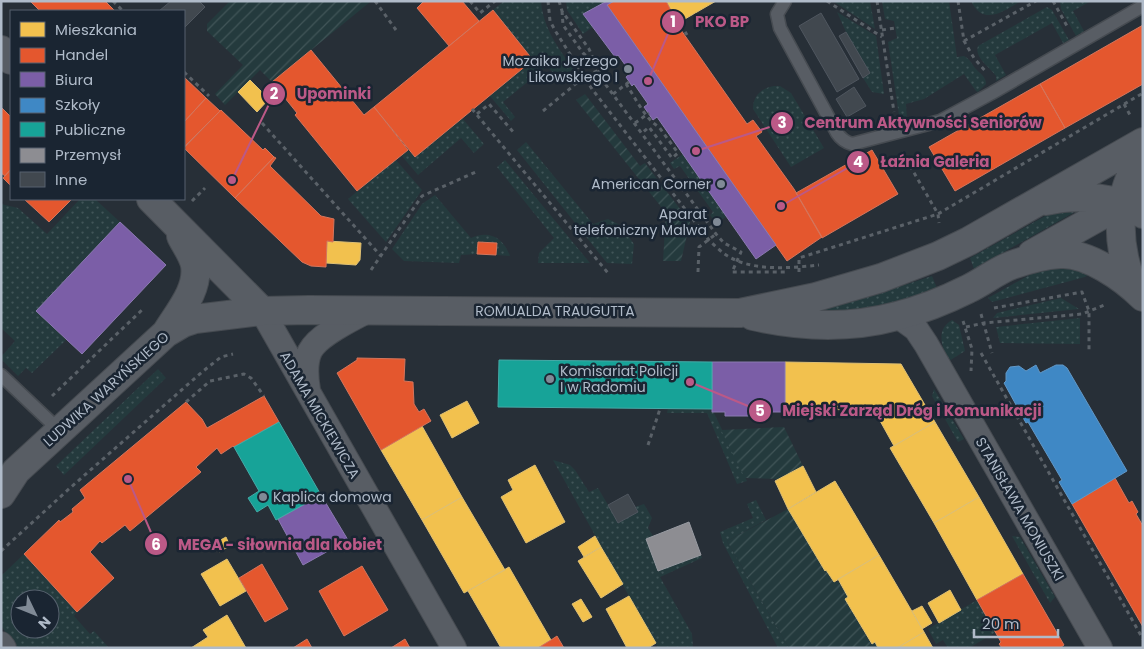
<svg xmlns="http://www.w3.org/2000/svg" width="1144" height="649" viewBox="0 0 1144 649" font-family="Poppins,sans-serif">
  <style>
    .grass { fill: url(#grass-dots); fill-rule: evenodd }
    .garden { fill: url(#garden-furrows) }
    .homes { fill: #f2c14e; stroke: #debf73 }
    .shops { fill: #e4572e; stroke: #d4755c }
    .offices { fill: #7b5ea7; stroke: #8b7ab1 }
    .schools { fill: #3f88c5; stroke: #6197c6 }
    .public { fill: #17a398; stroke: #45aaa7 }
    .industry { fill: #8d8d92; stroke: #989ba2 }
    .building { fill: #41484f; stroke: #4f565f }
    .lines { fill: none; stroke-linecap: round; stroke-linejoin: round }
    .service-casing { stroke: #464b51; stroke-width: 15 }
    .minor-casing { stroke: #464b51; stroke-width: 26 }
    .tertiary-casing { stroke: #464b51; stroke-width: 30 }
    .path { stroke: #5a6168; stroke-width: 3; stroke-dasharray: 4 4; stroke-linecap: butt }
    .service { stroke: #585d64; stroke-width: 12 }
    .minor { stroke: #585d64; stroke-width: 24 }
    .tertiary { stroke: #585d64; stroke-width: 28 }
    .poi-dot { fill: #808a96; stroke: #1a2532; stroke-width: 2 }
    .labels { text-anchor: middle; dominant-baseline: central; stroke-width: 5; stroke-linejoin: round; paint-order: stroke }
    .poi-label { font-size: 14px; fill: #b0bbc9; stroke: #1a2532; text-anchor: end }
    .street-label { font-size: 14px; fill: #b0bbc9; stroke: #1a2532 }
    .leader { fill: none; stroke: #bb5987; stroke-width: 2 }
    .callout-dot { fill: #bb5987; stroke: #1a2532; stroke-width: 2 }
    .mark-label { font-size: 15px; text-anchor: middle; font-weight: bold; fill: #fff }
    .callout-label { font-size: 15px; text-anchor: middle; font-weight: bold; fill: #bb5987; stroke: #1a2532; stroke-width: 5; stroke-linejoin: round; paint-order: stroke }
  </style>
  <defs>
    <pattern id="grass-dots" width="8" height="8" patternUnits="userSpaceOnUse" patternTransform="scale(1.25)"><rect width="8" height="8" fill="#243a3d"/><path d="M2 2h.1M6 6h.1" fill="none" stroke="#415558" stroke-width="1.8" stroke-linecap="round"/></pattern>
    <pattern id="garden-furrows" width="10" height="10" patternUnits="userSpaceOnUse" patternTransform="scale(1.25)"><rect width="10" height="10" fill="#243a3d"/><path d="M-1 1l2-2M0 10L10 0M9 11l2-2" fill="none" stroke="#415558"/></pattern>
  </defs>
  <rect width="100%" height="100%" fill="#272f37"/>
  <!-- grass -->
  <path class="grass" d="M504,1H541C543,28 558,47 573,69L560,81L547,66L503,102L515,117L511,121L489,95L533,60L493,10Z
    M566,1H607L594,26L583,34L567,10Z
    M833,1H870L875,29Z
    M882,1H949L957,57L964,56C970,59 971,63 975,68C980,74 986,76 986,84L978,92L976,91L964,74L924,99L906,104L907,121L900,122L888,42L897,38L894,21L885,19Z
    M971,1H1021C1004,11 983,27 971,1Z
    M1060,1H1091L1073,11L1084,31L1076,36L1061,9Z
    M1047,7L1052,10L1069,40L1063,43L1052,23L995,55L1006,75L996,81V76C990,67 974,58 978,46Z
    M837,12L876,36L884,94L872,92L863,78L870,73L846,32Z
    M774,86H780L791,93L824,148L791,167L753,109C753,96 761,88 774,86Z
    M462,118L484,144L474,153L461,138L418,175L401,155L408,150L415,157Z
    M526,142L593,224L608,219L620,225L634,244L632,264L607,263L517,150Z
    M683,154L727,216L716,224L710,215L713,212L680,166L674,169L670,163Z
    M396,160L422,190L386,242L348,199Z
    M505,160L590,263H538L539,253L554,238L497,167Z
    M435,195L471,238C489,230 503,237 510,256L496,255V243L478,242L477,254L461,255L459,263L404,261L392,249L422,204Z
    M80,199H95L120,222L36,311L66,340L32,373L26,368L18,376L1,359V357L15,341L1,328V204L18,208L47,234Z
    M1075,209L1073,213L974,269L970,258L1056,210Z
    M1055,268H1067L1089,274L1085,277L992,302L988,298L1033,273Z
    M932,276L937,288C895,302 848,320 804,308C848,300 890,291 932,276Z
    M1061,298L1079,309L993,318L997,313Z
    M1080,318V344L1000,343L996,327Z
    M952,320L959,325L965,351L949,361C942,347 935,330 952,320Z
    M158,369L166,378L64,475L56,466Z
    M934,389L964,439L958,442L932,396Z
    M668,408L712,409L747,481L737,484L707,413H667Z
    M553,460L570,465L575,470L589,492L598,488L608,505L638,512L635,507L644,504L652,518L648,528L653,536L646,539L658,571L701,555L702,558L660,577L692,634L693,648H658Z
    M756,500L766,520L727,541L789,648H778L723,543L720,532L753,518L747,504Z
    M1012,536L1020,537L1055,597L1050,603Z
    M24,554L77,612L74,616L90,634L94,631L109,648H15L1,625V576ZM20,599H50V629H20Z
    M977,600L996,632L969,648H948L943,640L936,644L928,629Z"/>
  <!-- garden -->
  <path class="garden" d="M230,1H370V2L272,82L260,70L225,105L215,94L243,65L207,31V24Z
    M585,94L640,166L645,163L690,222L681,261H663L666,213L576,100Z
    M784,427L803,466L780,479L745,478L721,430Z
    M788,509L825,570H826L834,582H839L848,597L845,599L871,644L875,642L878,648H789L727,541Z"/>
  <!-- homes -->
  <path class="homes" d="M666,1H716L678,23Z
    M250,80L269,99L257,112L238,92Z
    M327,241L361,243L360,260L356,265L326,263Z
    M785,362L901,364L935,422L894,446L874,410L785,409Z
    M467,401L479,423L452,438L440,415Z
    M935,422L979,497L934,523L890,448Z
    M422,426L462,497L422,520L381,450Z
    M535,465L565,522L526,543L501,497L513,490L508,480Z
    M803,466L816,492L788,509L775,481Z
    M835,481L879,555L834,582L826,570L825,571L788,509Z
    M462,497L505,570L464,593L422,520Z
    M979,497L1023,574L977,600L934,523Z
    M595,536L601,547L584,557L578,547Z
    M226,537L230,546L219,552L215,543Z
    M601,547L623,584L601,598L578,561Z
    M879,555L924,632L897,648H878L875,642L872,644L845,599L848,597L838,579Z
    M227,559L246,591L220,606L201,574Z
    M509,567L551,640L538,648H501L468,591Z
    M950,590L961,610L939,623L928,603Z
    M629,596L656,643L648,648H627L606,609Z
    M581,599L592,617L583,622L572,604Z
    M922,606L932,623L922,629L912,611Z
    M227,615L246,648H191L208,637L203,630Z
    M924,632L933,648H897Z"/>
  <!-- shops -->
  <path class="shops" d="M30,1H105L115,11H40Z
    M424,1H462L479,21L449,46L417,8Z
    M614,1H666L681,30L747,124L753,120L762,132L756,136L794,189L822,237L787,261L607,5Z
    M493,10L533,60L415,157L374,107Z
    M1143,25V84L1065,128L1040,84Z
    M311,50L364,115L374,107L408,150L357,191L295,115L297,113L272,82Z
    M184,77L206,98L184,122Z
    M1040,84L1065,128L955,191L929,147Z
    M206,98L220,111L184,147V122Z
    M1,107L11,117V169L5,176L1,173Z
    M221,110L263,150L265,148L274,157L235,198L184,148Z
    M872,150L898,194L822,238L796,193Z
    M274,157L276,158L270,166L321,216L334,219L333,242L327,241L326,267L311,266L302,262L235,198Z
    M11,169V186L3,178Z
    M24,199H72L49,222Z
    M478,242L497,243L496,255L477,254Z
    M357,358L405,359L404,381L413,382L414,404L419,412L424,409L431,421L381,450L337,373L357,360Z
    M264,396L279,422L234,447L233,446L221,454L217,448L196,467L201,472L130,531L125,525L102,543L100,541L90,552L114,578L77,612L24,554L59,520L60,522L73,512L72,509L85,498L80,490L186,402L202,419L207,428Z
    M1115,478L1129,503L1132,501L1138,512L1136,514L1143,526V627L1072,504Z
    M262,564L288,609L265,622L239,578Z
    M362,566L388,610L344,636L319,591Z
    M1023,574L1064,645L1060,648H1002L999,644L1001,642L977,600Z
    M557,636L564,648H538L551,640Z
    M307,639L312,648H293Z
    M405,639L410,648H391Z"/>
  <!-- offices -->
  <path class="offices" d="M607,1H614L607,5L776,245L756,259L657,117L653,120L644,107L648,104L634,84L632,86L626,77L631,73L628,69L618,55L615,57L583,14Z
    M120,222L166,265L82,354L36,311Z
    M712,362H785V412H771V416H725V412H712Z
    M321,495L348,540L303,565L278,519Z"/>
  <!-- schools -->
  <path class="schools" d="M1036,365L1040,373L1056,365H1063L1067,368L1127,471L1072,504L1059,482L1062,480L1028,422L1026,423L1004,383L1006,381V373L1010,367L1019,366L1026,371Z"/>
  <!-- public -->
  <path class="public" d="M499,360L712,362V409L498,407Z
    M279,422L321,495L276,520L268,505L257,512L248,498L259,491L234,447Z"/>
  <!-- industry -->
  <path class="industry" d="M689,522L701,555L658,571L646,539Z"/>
  <!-- building -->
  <path class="building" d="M171,1H199L205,7L184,28V11H159Z
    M821,13L859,79L837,92L799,26Z
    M846,32L870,73L863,78L839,36Z
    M854,87L866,106L847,117L836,99Z
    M628,494L638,512L618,523L608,505Z"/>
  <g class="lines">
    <!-- service casing -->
    <g class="service-casing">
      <path id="service" d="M785,1L777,14L780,28L837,133C841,139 845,142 852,144L940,121L992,93L1143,6
        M1,375L60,431"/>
    </g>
    <!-- minor casing -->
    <g class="minor-casing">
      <path id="minor" d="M262,311L454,648
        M898,316L916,329L926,344L1100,648
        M308,390C306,378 305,362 310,351C319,334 353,319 369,310
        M1,644L4,648"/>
    </g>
    <!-- tertiary casing -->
    <g class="tertiary-casing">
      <path id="tertiary" d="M1,50L11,60
        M151,199L262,311
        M1046,201C1070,195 1098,197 1122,203C1129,205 1137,210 1143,214
        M1032,254L1143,192
        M1134,288C1115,244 1115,194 1143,155
        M753,316C801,327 849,329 897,316C921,310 946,300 968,289C983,282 996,271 1012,265C1026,260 1045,255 1060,254C1087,252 1124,278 1143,297
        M166,333C178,313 199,290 195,265C193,255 186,246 181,236
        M1,494L16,471L166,333L183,323L195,319L262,311L309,310L740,313L816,297L881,278L938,256L969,241L1143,142"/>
    </g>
    <!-- path -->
    <path class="path" d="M113,1L123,11
      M375,1L396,30
      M470,1L480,13L495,1
      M548,1L550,21L556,32L592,89L709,240C714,245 720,251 726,255C752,272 790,268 819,265
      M559,1L562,11L589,49L595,63
      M827,1L882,37
      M877,1L894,112
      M958,1L964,41L974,58L987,73
      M1053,1L1067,26
      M562,11L563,25L583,53L596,64L603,81L716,234L724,243L741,252L732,272H788
      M681,25L687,35
      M882,30L895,28
      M964,41L1036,1
      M184,72L209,96
      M626,84C635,97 645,119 659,127L678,153L672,158L649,127L642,133
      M613,94L629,82
      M1124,104L1131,117
      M472,109L608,273
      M543,111L584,77L599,70
      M477,114L489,104L515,134
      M262,123L381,256
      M635,123L649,113
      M902,152L938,214L939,223
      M192,201L205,188
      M371,270L422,196L478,171
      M698,272L699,247L716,234
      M799,272V258L938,214L1143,93
      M994,308L1082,292L1089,311V353
      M981,314L992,353
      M963,321L972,349L971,371
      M966,327L984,323L1082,314L1107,304
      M981,353L1143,639
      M52,396L144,308
      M186,402L210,381L244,374L251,378L264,396
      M648,445L660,409
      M1,551L70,488L202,372L221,357L233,354"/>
    <!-- service -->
    <use href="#service" class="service"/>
    <!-- minor -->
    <use href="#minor" class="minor"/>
    <!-- tertiary -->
    <use href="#tertiary" class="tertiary"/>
  </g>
  <!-- markers -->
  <g class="poi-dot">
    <circle cx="628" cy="69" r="5"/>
    <circle cx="721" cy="184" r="5"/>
    <circle cx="717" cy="222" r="5"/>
    <circle cx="550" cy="379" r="5"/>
    <circle cx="263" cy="497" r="5"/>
  </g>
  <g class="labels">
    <!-- poi labels -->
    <g class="poi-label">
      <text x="618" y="61">Mozaika Jerzego<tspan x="618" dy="16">Likowskiego I</tspan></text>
      <text x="711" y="184">American Corner</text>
      <text x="707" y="214">Aparat<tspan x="707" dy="16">telefoniczny Malwa</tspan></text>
      <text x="560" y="371" text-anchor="start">Komisariat Policji<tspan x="560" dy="16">I w Radomiu</tspan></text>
      <text x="273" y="497" text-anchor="start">Kaplica domowa</text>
    </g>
    <!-- street labels -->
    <g class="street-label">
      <text x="555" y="311">ROMUALDA TRAUGUTTA</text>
      <text transform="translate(106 389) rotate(-42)">LUDWIKA WARYŃSKIEGO</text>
      <text transform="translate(320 415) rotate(60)">ADAMA MICKIEWICZA</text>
      <text transform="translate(1020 509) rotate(60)">STANISŁAWA MONIUSZKI</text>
    </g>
  </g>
  <!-- callouts -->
  <path class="leader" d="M648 81L673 22M232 180L274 94M696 151L782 123M781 206L858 162M690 382L760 411M128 479L156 544"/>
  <g class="callout-dot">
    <circle cx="648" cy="81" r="5"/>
    <circle cx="232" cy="180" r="5"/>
    <circle cx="696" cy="151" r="5"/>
    <circle cx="781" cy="206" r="5"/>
    <circle cx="690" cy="382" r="5"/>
    <circle cx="128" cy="479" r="5"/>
    <circle cx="673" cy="22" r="12"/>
    <circle cx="274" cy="94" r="12"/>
    <circle cx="782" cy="123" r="12"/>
    <circle cx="858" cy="162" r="12"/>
    <circle cx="760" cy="411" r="12"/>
    <circle cx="156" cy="544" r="12"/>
  </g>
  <g class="mark-label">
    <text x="673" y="27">1</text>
    <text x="274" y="99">2</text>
    <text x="782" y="128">3</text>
    <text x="858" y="167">4</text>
    <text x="760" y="416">5</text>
    <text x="156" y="550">6</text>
  </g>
  <g class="callout-label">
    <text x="722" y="27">PKO BP</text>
    <text x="334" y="99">Upominki</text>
    <text x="923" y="128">Centrum Aktywności Seniorów</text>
    <text x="935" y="167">Łaźnia Galeria</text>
    <text x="912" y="416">Miejski Zarząd Dróg i Komunikacji</text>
    <text x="280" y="550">MEGA - siłownia dla kobiet</text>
  </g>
  <!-- border -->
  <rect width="1144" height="649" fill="none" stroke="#b0bbc9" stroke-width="5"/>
  <!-- legend -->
  <rect x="10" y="10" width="175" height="190" fill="#1a2532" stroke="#56616e"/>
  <rect x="20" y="22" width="25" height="15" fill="#f2c14e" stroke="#56616e"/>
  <text x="55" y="35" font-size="15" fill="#b0bbc9">Mieszkania</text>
  <rect x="20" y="48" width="25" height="15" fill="#e4572e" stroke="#56616e"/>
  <text x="55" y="60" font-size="15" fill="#b0bbc9">Handel</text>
  <rect x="20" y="72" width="25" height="15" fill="#7b5ea7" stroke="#56616e"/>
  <text x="55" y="85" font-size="15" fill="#b0bbc9">Biura</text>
  <rect x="20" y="98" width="25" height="15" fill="#3f88c5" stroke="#56616e"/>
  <text x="55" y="110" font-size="15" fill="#b0bbc9">Szkoły</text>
  <rect x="20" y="122" width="25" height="15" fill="#17a398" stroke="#56616e"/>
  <text x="55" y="135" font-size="15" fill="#b0bbc9">Publiczne</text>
  <rect x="20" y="148" width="25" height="15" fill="#8d8d92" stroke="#56616e"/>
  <text x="55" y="160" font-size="15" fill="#b0bbc9">Przemysł</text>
  <rect x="20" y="172" width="25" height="15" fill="#41484f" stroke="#56616e"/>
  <text x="55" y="185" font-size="15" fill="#b0bbc9">Inne</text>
  <!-- north arrow -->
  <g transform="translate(35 614) rotate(133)"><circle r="24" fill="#1a2532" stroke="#56616e"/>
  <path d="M0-4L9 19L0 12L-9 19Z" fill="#808a96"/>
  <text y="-8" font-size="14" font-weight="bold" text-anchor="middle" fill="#b0bbc9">N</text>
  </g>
  <!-- scale -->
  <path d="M974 629v8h84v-8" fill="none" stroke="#b0bbc9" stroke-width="2.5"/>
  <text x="982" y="629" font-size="15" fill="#b0bbc9" stroke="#1a2532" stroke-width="4" paint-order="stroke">20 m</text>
</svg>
